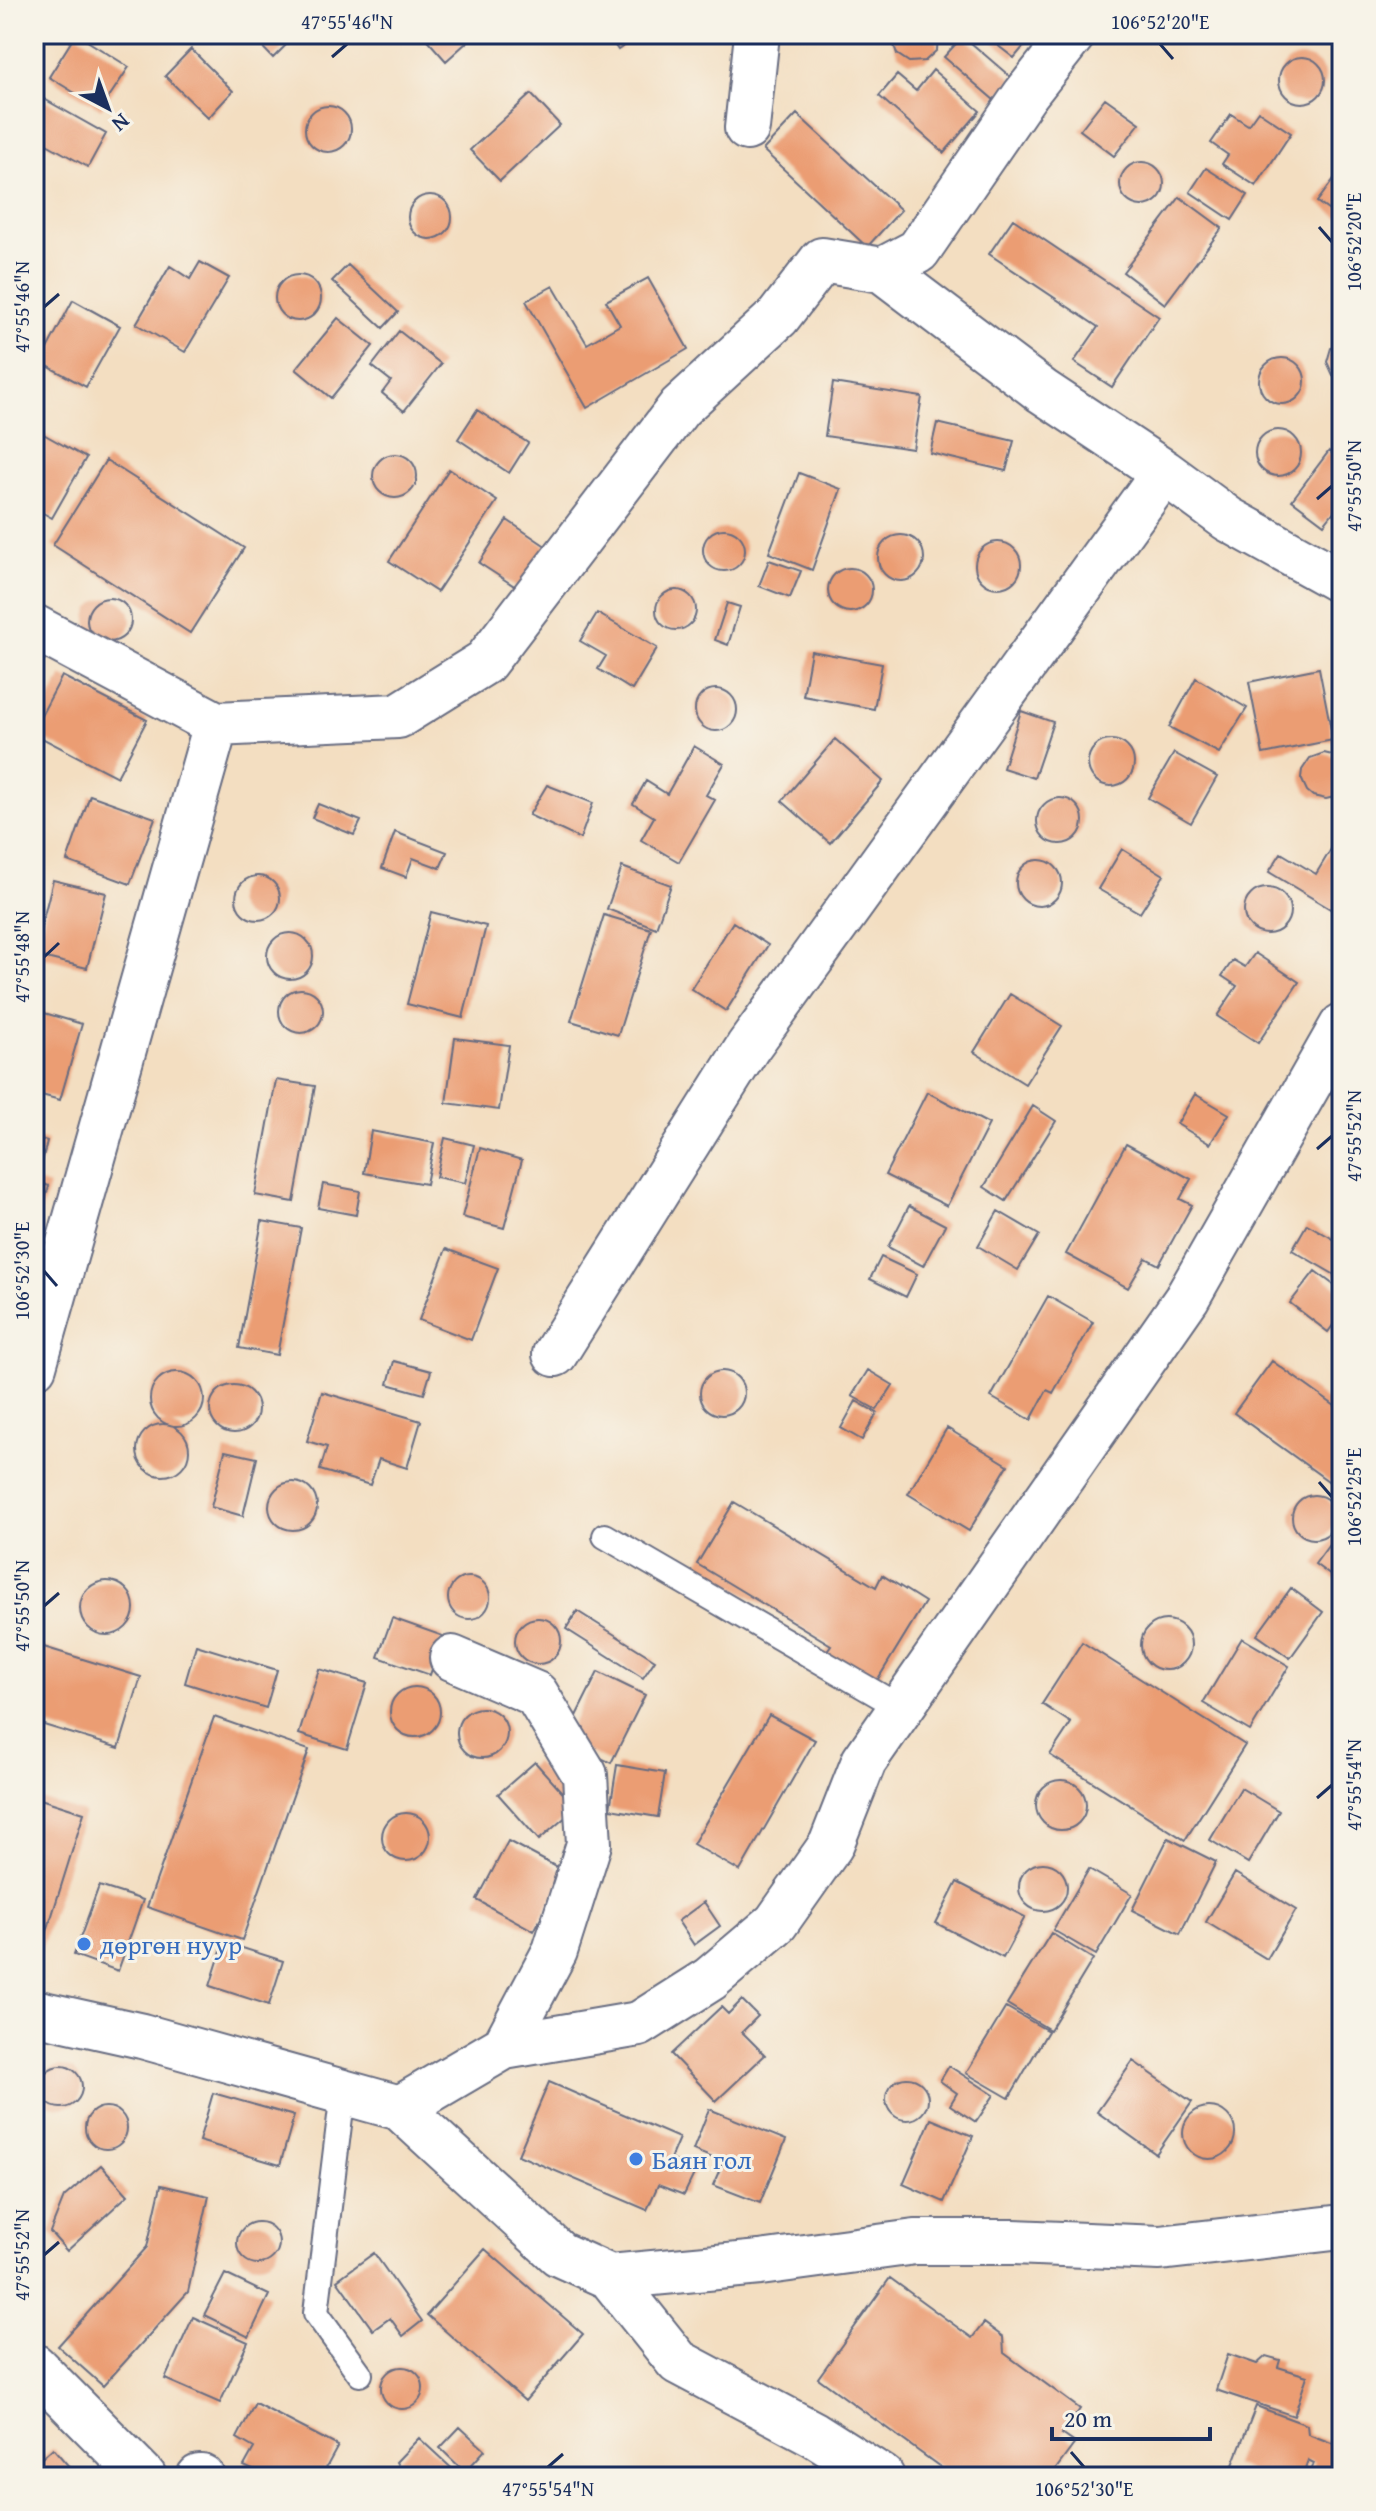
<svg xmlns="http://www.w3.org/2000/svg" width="1376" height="2511" viewBox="0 0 1376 2511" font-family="'Gentium Book Plus',serif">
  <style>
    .building { fill: #eb9d73 }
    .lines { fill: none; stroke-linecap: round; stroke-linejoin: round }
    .lane-casing { stroke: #676c81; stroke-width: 28 }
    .street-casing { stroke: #676c81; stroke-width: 48 }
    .lane { stroke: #fff; stroke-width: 24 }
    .street { stroke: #fff; stroke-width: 44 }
    .ticks { fill: none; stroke: #1b2f5e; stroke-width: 3 }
    .shop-dot { fill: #3f7fe0; stroke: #f7f3e8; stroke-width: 3 }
    .labels { text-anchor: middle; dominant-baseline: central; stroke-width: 6; stroke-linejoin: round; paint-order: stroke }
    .shop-label { font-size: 26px; fill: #366cbe; stroke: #f7f3e8; text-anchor: start }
    .neatline { fill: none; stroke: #1b2f5e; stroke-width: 3 }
    .ticks-label { font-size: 20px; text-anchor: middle; fill: #1b2f5e }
  </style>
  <rect width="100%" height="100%" fill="#f7f3e8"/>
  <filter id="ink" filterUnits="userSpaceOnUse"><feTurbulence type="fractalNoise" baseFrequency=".0125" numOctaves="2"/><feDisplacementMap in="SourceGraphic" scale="16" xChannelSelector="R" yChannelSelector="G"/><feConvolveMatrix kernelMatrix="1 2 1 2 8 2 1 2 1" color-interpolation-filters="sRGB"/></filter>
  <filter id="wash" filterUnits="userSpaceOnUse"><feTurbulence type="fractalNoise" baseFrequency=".006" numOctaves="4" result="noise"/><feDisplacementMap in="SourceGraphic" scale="32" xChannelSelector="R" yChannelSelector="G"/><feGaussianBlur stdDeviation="1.8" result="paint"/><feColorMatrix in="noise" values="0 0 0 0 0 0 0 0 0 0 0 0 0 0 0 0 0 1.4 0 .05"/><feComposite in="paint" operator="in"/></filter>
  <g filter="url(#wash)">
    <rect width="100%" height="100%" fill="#f3dec1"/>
    <g id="blocks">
      <!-- building -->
      <path class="building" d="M76,34L129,67L101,109L49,77Z
        M250,34H297L273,58Z
        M422,34H476L446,61Z
        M607,34H640L618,50Z
        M893,34H938L937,50L925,61L909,62L897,54L892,39Z
        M983,34H1034L1014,58Z
        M963,36L1013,79L994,100L944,57Z
        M191,49L233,91L208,118L165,76Z
        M1279 80a23 23 0 1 1 46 0a23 23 0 1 1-46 0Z
        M933,70L980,111L944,153L879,96L897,75L916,91Z
        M531,94L560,125L500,181L470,150Z
        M37,95L106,134L88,167L34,137V99Z
        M1105,98L1140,123L1114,156L1080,130Z
        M305 129a23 23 0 1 1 46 0a23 23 0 1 1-46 0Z
        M1258,111L1291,133L1256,186L1222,164L1228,155L1211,143L1231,114L1248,125Z
        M797,114L901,210L867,247L763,150Z
        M1120 184a22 22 0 1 1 44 0a22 22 0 1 1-44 0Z
        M1206,168L1248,195L1232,220L1190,192Z
        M1342,168V220L1317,202Z
        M408 217a22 22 0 1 1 44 0a22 22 0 1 1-44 0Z
        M1180,197L1222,228L1165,304L1123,272Z
        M1013,219L1159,317L1112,387L1074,362L1098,327L989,254Z
        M200,262L229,278L185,352L136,324L170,266L190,279Z
        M348,265L398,312L383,328L332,281Z
        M275 298a23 23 0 1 1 46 0a23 23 0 1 1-46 0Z
        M648,278L688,349L587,408L526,301L553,286L587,344L620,325L606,301Z
        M73,300L120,326L86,387L40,362Z
        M338,318L373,346L331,398L296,369Z
        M399,331L441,364L404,411L382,393L391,381L372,366Z
        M1342,340V382L1333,375L1327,362L1331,348Z
        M1259 381a23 23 0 1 1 46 0a23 23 0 1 1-46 0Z
        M833,383L922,397L913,449L825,436Z
        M477,410L528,443L509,473L458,439Z
        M937,423L1014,441L1006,471L930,453Z
        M1255 453a23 23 0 1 1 46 0a23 23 0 1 1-46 0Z
        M38,431L86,458L52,518L34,508V438Z
        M1329,451L1342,461V501L1324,524L1292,500Z
        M373 476a22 22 0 1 1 44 0a22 22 0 1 1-44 0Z
        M106,460L244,548L190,633L53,545Z
        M449,469L497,501L437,592L389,561Z
        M799,473L841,489L812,570L769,553Z
        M507,520L556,553L528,595L479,563Z
        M703 550a21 21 0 1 1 42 0a21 21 0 1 1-42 0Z
        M878 558a23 23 0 1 1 46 0a23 23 0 1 1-46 0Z
        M975 565a23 23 0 1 1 46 0a23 23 0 1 1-46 0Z
        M769,560L801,571L790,598L759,586Z
        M828 590a22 22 0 1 1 44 0a22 22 0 1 1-44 0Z
        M656 610a20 20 0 1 1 40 0a20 20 0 1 1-40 0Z
        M87 620a22 22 0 1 1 44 0a22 22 0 1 1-44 0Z
        M727,603L740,607L728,645L715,640Z
        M597,613L657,648L632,690L598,669L606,656L580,641Z
        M811,651L882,664L874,709L803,696Z
        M1319,668L1333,740L1263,754L1249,682Z
        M62,676L147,720L117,777L34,734V729Z
        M1196,678L1247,708L1219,753L1169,727Z
        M695 710a21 21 0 1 1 42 0a21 21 0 1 1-42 0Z
        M1021,711L1053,722L1034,778L1003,768Z
        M835,739L883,781L830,843L782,801Z
        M1088 763a23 23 0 1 1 46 0a23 23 0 1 1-46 0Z
        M694,746L724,764L706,795L715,800L679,862L641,840L654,817L633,804L646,781L667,794Z
        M1174,753L1217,777L1191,823L1148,798Z
        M1324,753L1332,755L1342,763V790L1334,797L1326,799L1313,796L1307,791L1301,778L1302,770L1310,758Z
        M547,785L593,803L580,839L529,815Z
        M90,795L155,818L130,884L67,861Z
        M1037 821a23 23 0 1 1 46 0a23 23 0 1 1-46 0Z
        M318,804L361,821L354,835L312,818Z
        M1342,831V916L1269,872L1281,853L1316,874Z
        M395,832L447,852L440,868L413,858L406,877L382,868Z
        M1122,849L1164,875L1140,913L1098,889Z
        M1016 883a23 23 0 1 1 46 0a23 23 0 1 1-46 0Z
        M622,867L671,885L656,928L607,909Z
        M236 898a22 22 0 1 1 44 0a22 22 0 1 1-44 0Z
        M53,880L106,893L87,968L34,955Z
        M1244 911a23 23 0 1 1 46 0a23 23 0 1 1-46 0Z
        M431,912L486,926L463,1018L407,1004Z
        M604,915L651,929L618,1035L571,1021Z
        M733,922L768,945L726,1011L691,989Z
        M267 956a23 23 0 1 1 46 0a23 23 0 1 1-46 0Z
        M1255,953L1299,982L1258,1043L1217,1016L1237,986L1222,976L1233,960L1245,967Z
        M279 1011a22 22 0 1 1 44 0a22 22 0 1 1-44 0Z
        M1010,994L1062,1026L1025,1084L974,1052Z
        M34,1010L82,1024L60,1100L34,1093Z
        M455,1038L509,1045L499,1110L446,1103Z
        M276,1080L315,1086L294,1202L255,1195Z
        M927,1092L989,1124L947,1206L885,1175Z
        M1195,1094L1229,1114L1210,1144L1177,1124Z
        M1033,1106L1056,1121L1006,1201L984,1187Z
        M371,1131L434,1143L426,1184L364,1173Z
        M34,1137L47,1141L42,1162L34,1160Z
        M445,1138L474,1145L465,1183L436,1177Z
        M1126,1144L1191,1179L1180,1199L1192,1205L1159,1265L1146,1258L1128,1288L1066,1254Z
        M480,1148L522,1160L504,1228L462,1217Z
        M34,1181L49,1186L35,1232H34Z
        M323,1184L360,1191L356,1215L318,1208Z
        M909,1206L945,1225L923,1266L888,1247Z
        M998,1211L1039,1235L1018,1270L978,1246Z
        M262,1221L301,1228L277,1355L239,1348Z
        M1307,1224L1342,1244V1279L1292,1250Z
        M446,1249L498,1268L471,1340L419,1320Z
        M881,1257L917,1274L906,1297L870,1279Z
        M1315,1271L1342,1291V1313L1328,1332L1290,1303Z
        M1048,1296L1093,1322L1053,1393L1047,1390L1031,1420L991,1397Z
        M394,1361L431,1371L424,1394L388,1384Z
        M1272,1361L1342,1411V1491L1234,1413Z
        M868,1370L893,1385L877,1410L852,1396Z
        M700 1393a22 22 0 1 1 44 0a22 22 0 1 1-44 0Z
        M150 1399a27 27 0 1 1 54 0a27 27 0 1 1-54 0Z
        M210 1409a24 24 0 1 1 48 0a24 24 0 1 1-48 0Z
        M322,1392L421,1421L407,1468L379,1459L370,1485L320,1470L327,1447L307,1441Z
        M856,1401L877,1413L862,1440L841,1428Z
        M137 1450a26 26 0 1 1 52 0a26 26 0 1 1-52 0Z
        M947,1428L1008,1465L969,1531L908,1494Z
        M225,1451L257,1458L243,1516L211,1507Z
        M269 1506a24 24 0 1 1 48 0a24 24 0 1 1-48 0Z
        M1292 1517a22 22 0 1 1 44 0a22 22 0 1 1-44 0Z
        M734,1502L876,1587L882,1575L925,1602L873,1687L823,1656L831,1645L697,1564Z
        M1342,1527V1584L1315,1564Z
        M448 1598a21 21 0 1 1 42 0a21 21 0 1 1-42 0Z
        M80 1608a27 27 0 1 1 54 0a27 27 0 1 1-54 0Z
        M1291,1588L1323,1612L1290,1658L1257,1635Z
        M577,1611L655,1660L643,1678L566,1629Z
        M392,1618L443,1636L430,1675L378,1657Z
        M515 1641a23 23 0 1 1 46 0a23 23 0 1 1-46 0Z
        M1141 1645a25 25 0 1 1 50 0a25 25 0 1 1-50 0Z
        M1242,1638L1289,1666L1250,1731L1203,1703Z
        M1082,1642L1245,1745L1185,1840L1050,1755L1071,1723L1042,1704Z
        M34,1644L141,1677L119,1748L34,1722Z
        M196,1645L277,1670L266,1708L185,1683Z
        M319,1669L367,1683L347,1749L299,1734Z
        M598,1672L645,1695L611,1763L564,1740Z
        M390 1712a25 25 0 1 1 50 0a25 25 0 1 1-50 0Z
        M457 1733a25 25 0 1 1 50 0a25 25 0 1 1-50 0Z
        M769,1715L815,1740L740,1871L693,1844Z
        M214,1717L309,1750L242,1940L147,1907Z
        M535,1762L576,1808L539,1840L498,1794Z
        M617,1765L665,1773L658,1817L610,1809Z
        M1036 1805a25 25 0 1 1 50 0a25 25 0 1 1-50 0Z
        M1241,1788L1279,1811L1248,1863L1210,1840Z
        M34,1797L84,1813L38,1960L34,1959Z
        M382 1837a24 24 0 1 1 48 0a24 24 0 1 1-48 0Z
        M1168,1838L1216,1862L1180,1934L1132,1910Z
        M508,1841L566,1872L534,1931L477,1900Z
        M1019 1887a24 24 0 1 1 48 0a24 24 0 1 1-48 0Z
        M1089,1869L1132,1894L1096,1955L1053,1930Z
        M1235,1873L1296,1910L1267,1959L1206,1922Z
        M957,1882L1025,1917L1003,1958L936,1923Z
        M99,1886L143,1900L118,1971L74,1955Z
        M704,1902L720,1926L694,1945L678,1921Z
        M1051,1933L1093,1959L1050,2030L1007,2004Z
        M224,1942L283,1961L269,2005L210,1986Z
        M742,2000L758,2016L742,2032L765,2055L716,2101L671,2054L721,2007L728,2014Z
        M1006,2007L1048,2031L1009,2098L966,2073Z
        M1133,2061L1192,2102L1156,2154L1097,2112Z
        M40 2087a21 21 0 1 1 42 0a21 21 0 1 1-42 0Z
        M949,2066L994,2095L976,2122L950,2105L957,2093L940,2081Z
        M886 2099a21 21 0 1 1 42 0a21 21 0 1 1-42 0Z
        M549,2082L679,2138L670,2159L696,2170L684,2195L658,2185L647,2210L518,2155Z
        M213,2093L294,2116L280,2165L199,2141Z
        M85 2128a21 21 0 1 1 42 0a21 21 0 1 1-42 0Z
        M1183 2133a26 26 0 1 1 52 0a26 26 0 1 1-52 0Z
        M709,2109L786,2140L760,2203L713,2185L723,2162L693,2150Z
        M931,2119L973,2136L944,2202L903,2184Z
        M101,2165L128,2195L67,2251L50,2232L64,2197Z
        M161,2185L209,2196L188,2292L103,2386L58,2346L147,2247Z
        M237 2243a21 21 0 1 1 42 0a21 21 0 1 1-42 0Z
        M485,2249L583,2334L525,2401L427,2315Z
        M374,2253L422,2321L403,2336L390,2318L373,2330L337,2280Z
        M225,2274L269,2295L249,2337L204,2315Z
        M890,2278L972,2338L984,2323L1003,2337L1004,2353L1080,2409L1062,2434L1075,2443L1050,2477H954L818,2378Z
        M193,2317L248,2342L220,2403L165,2379Z
        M1228,2354L1257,2364L1266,2356L1280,2360L1278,2367L1307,2376L1294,2416L1216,2390Z
        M381 2388a21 21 0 1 1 42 0a21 21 0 1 1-42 0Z
        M255,2403L338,2446L321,2477H268L244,2466L254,2448L237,2438Z
        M1256,2406L1307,2425L1308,2434L1342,2447V2477H1309L1314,2463L1308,2460L1302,2477H1265L1233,2465Z
        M460,2427L485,2450L465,2472L440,2448Z
        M419,2438L461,2477H401L403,2475L396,2462Z
        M53,2448L78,2477H34V2465Z"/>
    </g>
  </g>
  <g filter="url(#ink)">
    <use href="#blocks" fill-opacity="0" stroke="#676c81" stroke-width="2"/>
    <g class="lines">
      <!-- lane casing -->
      <g class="lane-casing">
        <path id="lane" d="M605,1536L901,1708
          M343,2092L316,2313L360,2374"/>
      </g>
      <!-- street casing -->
      <g class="street-casing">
        <path id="street" d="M747,128L757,34
          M882,270L1042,391L1164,472
          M34,627L216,724L398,716L485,662L680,407L778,317L822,260L882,270L918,251L1025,95L1073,34
          M555,1354L748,1047L1164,472L1228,519L1342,582
          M34,1366L216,724
          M452,1658L536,1694L585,1775L589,1844L555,1951L504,2047
          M34,2012L142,2036L400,2108L559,2254L610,2277L678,2362L814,2434L882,2477
          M400,2108L504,2047L639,2024L710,1979L776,1923L831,1845L864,1761L1187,1298L1342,1026
          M610,2277L760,2263L915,2242H1013L1160,2248L1342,2227
          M34,2366L144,2477
          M199,2477H202"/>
      </g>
      <!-- lane -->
      <use href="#lane" class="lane"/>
      <!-- street -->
      <use href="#street" class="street"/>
    </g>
  </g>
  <!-- ticks -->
  <path class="ticks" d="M1160,44L1173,59M332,57L347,44M1319,227L1332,242M44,307L59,294M1317,499L1332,486M44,957L59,943M1317,1149L1332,1136M44,1271L57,1286M1319,1482L1332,1497M44,1606L59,1593M1317,1798L1332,1785M44,2255L59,2242M1071,2452L1084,2467M548,2467L563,2454"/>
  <!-- markers -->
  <g class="shop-dot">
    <circle cx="84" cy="1944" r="8"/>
    <circle cx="636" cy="2159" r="8"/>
  </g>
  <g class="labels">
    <!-- shop labels -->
    <g class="shop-label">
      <text x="100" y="1944">дөргөн нуур</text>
      <text x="652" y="2159">Баян гол</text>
    </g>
  </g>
  <!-- margin -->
  <rect width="1376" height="2511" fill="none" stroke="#f7f3e8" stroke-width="88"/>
  <!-- north arrow -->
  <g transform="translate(108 108) rotate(139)" stroke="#f7f3e8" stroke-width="6" paint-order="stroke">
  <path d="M0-6L14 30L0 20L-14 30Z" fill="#1b2f5e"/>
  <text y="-12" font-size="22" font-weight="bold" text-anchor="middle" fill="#1b2f5e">N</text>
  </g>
  <!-- scale -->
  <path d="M1052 2427v12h158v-12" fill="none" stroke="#1b2f5e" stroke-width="4"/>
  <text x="1064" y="2427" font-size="24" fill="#1b2f5e" stroke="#f7f3e8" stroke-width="6" paint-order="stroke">20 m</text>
  <rect x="44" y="44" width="1288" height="2423" class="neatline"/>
  <g class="ticks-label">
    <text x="347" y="29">47°55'46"N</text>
    <text x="1160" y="29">106°52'20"E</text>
    <text transform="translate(1354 242) rotate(-90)" y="7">106°52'20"E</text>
    <text transform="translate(22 307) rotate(-90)" y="7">47°55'46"N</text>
    <text transform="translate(1354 486) rotate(-90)" y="7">47°55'50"N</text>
    <text transform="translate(22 957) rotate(-90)" y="7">47°55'48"N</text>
    <text transform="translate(1354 1136) rotate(-90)" y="7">47°55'52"N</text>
    <text transform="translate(22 1271) rotate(-90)" y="7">106°52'30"E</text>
    <text transform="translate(1354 1497) rotate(-90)" y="7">106°52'25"E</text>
    <text transform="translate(22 1606) rotate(-90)" y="7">47°55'50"N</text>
    <text transform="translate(1354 1785) rotate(-90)" y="7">47°55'54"N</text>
    <text transform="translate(22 2255) rotate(-90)" y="7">47°55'52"N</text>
    <text x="548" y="2496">47°55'54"N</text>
    <text x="1084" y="2496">106°52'30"E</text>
  </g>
</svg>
